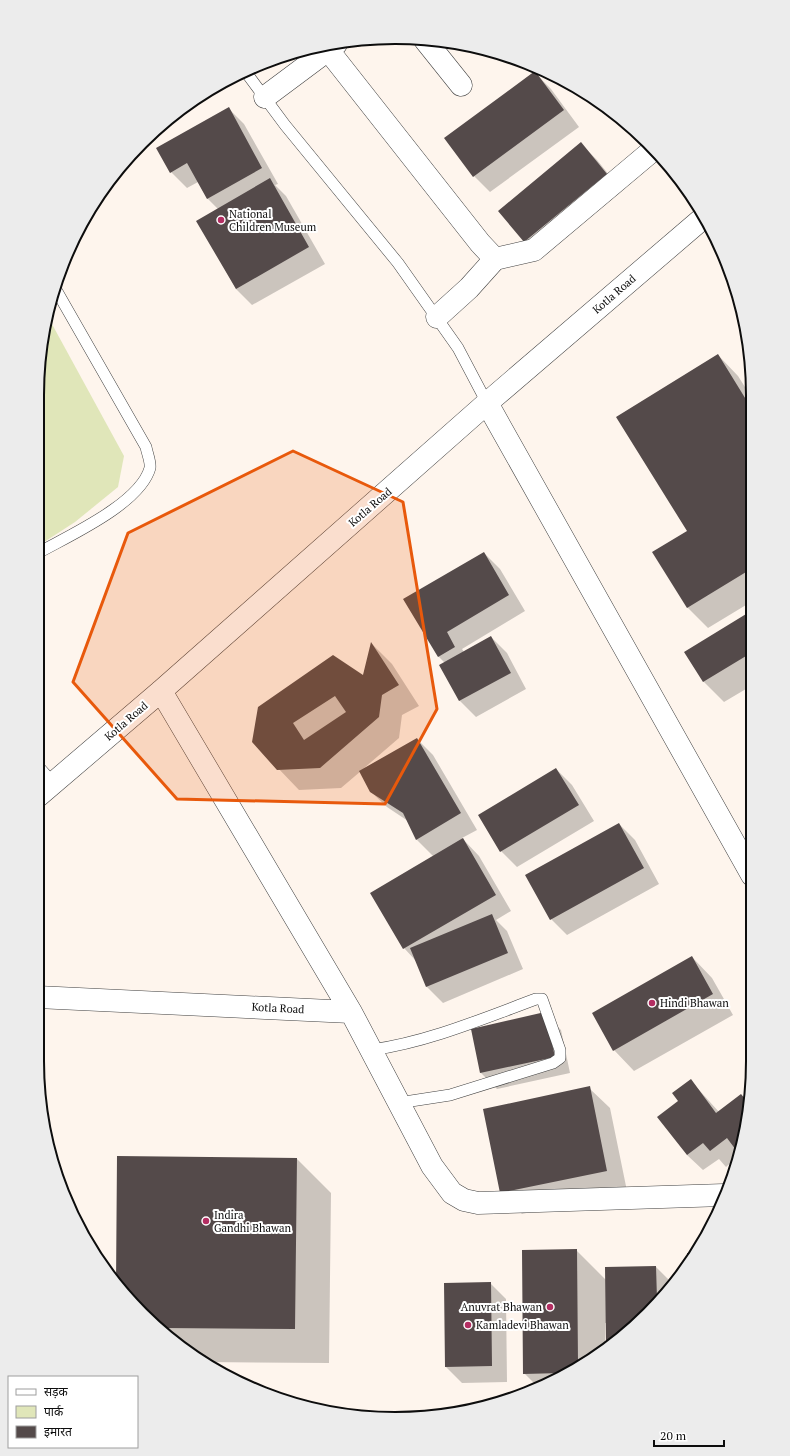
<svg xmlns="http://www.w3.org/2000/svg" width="790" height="1456" viewBox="0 0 790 1456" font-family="'PT Serif','Noto Sans Devanagari',serif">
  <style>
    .green { fill: #e0e6b9 }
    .shadow { fill: #0003 }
    .building { fill: #544a4a; fill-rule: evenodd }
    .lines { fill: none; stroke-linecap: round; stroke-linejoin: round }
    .service-casing { stroke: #404040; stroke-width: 12 }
    .minor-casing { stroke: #404040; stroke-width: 23 }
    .service { stroke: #fff; stroke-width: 11 }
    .minor { stroke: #fff; stroke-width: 22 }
    .marked { fill: #e8590c; fill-opacity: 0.2; stroke: #e8590c; stroke-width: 3; stroke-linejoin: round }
    .poi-dot { fill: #b32e62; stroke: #fff; stroke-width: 1.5 }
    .labels { text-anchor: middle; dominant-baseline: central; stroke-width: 4; stroke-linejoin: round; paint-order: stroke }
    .poi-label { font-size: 11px; fill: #0d0d0d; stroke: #fff; text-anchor: start }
    .street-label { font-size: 11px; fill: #0d0d0d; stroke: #fff }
    .rim { fill: none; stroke: #0d0d0d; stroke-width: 2 }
  </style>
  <rect width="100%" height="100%" fill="#fef5ed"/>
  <!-- green -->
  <path class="green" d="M47,315L124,456L118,487L75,522L38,546V372Z"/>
  <!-- shadow -->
  <path class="shadow" d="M535,73L551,89L579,127L490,192L474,176Z
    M228,108L244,124L278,184L275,185L286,196L325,264L252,305L236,289L198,221L218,209L207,198L198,182L187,188L171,172Z
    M581,144L597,160L622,191L540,258L524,242Z
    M718,355L738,376L750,395L751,602L708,628L688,608L654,552L688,531Z
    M484,553L500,569L525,611L462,649L464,652L491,637L507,653L526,689L476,717L460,701L440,665L445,663L439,657L405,600Z
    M751,612V686L724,702L703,681Z
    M372,644L392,664L419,706L402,715L399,738L363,769L417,739L433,755L477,830L462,838L479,856L511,911L496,920L507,931L523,969L443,1003L427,987L416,961L404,948L434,857L417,840L408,821L387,807L370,791L361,771L341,788L299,790L253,742L363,676Z
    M556,769L572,785L594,821L517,867L501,851Z
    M619,824L635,840L659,884L567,935L551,919Z
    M692,957L712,978L733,1015L634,1071L614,1050Z
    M545,1014L561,1030L570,1073L497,1089L481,1073L472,1029Z
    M691,1081L719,1112L741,1095L749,1103L741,1154L726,1167L719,1159L703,1170L687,1155L680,1102Z
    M589,1088L610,1108L627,1191L522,1214L501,1193Z
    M297,1159L331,1193L329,1363L204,1362L196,1359L117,1285Z
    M576,1250L606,1280L656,1267L671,1282L631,1330L607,1345V1323H605V1346L539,1388L524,1373Z
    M490,1283L506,1299L507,1382L462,1383L446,1367Z"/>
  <!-- building -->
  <path class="building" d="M535,71L564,110L473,177L444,138Z
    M229,107L262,168L207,199L187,163L170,173L156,148Z
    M581,142L607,174L524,242L498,211Z
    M270,178L309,247L236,289L196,221Z
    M718,354L750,406L751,569L687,608L652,552L687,531L616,417Z
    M484,552L509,595L447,632L455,647L438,657L403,599Z
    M751,611V653L703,682L684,652Z
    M491,636L511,673L459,701L439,665Z
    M371,642L399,685L382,695L379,717L320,768L277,770L252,742L258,707L333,655L363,675ZM335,696L346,712L304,740L293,723Z
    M417,738L461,813L416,840L403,813L370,792L359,771Z
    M556,768L579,805L500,852L478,815Z
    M619,823L644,868L550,920L525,875Z
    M463,838L496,895L403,949L370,893Z
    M492,914L508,953L426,987L410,948Z
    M692,956L713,994L613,1051L592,1013Z
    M545,1012L555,1057L480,1073L471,1029Z
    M691,1079L716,1113L741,1094L749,1104L747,1118L742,1122L745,1127L742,1146L736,1150L727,1138L710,1151L703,1143L687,1155L657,1117L678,1101L672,1093Z
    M590,1086L607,1171L500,1193L483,1109Z
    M117,1156L297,1158L295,1329L163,1328L116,1284Z
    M577,1249L578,1363L562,1373L523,1374L522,1250Z
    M687,1253H694L687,1262Z
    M656,1266L657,1299L631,1330L606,1346L605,1267Z
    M491,1282L492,1366L445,1367L444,1283Z"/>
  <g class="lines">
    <!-- service casing -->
    <g class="service-casing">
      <path id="service" d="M245,71L285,125L398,263L458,348L487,403
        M38,553C68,536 140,504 150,468C151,462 147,453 146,447L55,288
        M37,765L53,783
        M371,1050C428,1042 482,1019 536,999H542L560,1050V1058L553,1063L450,1095L398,1103"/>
    </g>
    <!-- minor casing -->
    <g class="minor-casing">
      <path id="minor" d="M425,40L461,85
        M328,50L480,243L495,259L534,250L653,150
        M265,97L336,44
        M437,317L469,288L495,259
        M487,403L752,875
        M161,691L351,1012L432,1166L452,1193L464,1200L478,1203L724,1195
        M37,797L161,691L487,403L703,218
        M37,997L351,1012"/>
    </g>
    <!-- service -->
    <use href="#service" class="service"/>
    <!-- minor -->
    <use href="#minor" class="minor"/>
  </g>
  <!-- marked area -->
  <path class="marked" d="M293,451L403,502L437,709L385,804L177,799L73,682L128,533Z"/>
  <!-- markers -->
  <g class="poi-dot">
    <circle cx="221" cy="220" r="4"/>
    <circle cx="652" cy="1003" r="4"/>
    <circle cx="206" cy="1221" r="4"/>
    <circle cx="550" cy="1307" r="4"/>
    <circle cx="468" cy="1325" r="4"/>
  </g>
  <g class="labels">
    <!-- poi labels -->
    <g class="poi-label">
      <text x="229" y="214">National<tspan x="229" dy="13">Children Museum</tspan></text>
      <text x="660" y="1003">Hindi Bhawan</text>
      <text x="214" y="1215">Indira<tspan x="214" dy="13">Gandhi Bhawan</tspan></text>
      <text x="542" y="1307" text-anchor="end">Anuvrat Bhawan</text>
      <text x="476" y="1325">Kamladevi Bhawan</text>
    </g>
    <!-- street labels -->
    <g class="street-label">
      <text transform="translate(614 294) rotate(-41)">Kotla Road</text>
      <text transform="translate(370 507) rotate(-41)">Kotla Road</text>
      <text transform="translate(126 721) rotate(-41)">Kotla Road</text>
      <text transform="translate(278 1008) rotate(3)">Kotla Road</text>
    </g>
  </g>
  <!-- crop -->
  <path d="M0 0H790V1456H0ZM395 44H395A351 351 0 0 1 746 395V1061A351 351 0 0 1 395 1412H395A351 351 0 0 1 44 1061V395A351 351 0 0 1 395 44Z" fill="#ececec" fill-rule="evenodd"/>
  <path class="rim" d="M395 44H395A351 351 0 0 1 746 395V1061A351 351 0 0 1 395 1412H395A351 351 0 0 1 44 1061V395A351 351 0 0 1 395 44Z"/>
  <!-- legend -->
  <rect x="8" y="1376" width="130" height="72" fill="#ffffff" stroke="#9e9e9e"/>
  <rect x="16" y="1389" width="20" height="6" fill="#ffffff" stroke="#9e9e9e"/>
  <text x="44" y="1396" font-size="12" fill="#0d0d0d">सड़क</text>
  <rect x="16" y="1406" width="20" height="12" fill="#e0e6b9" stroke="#9e9e9e"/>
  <text x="44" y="1416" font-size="12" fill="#0d0d0d">पार्क</text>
  <rect x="16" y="1426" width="20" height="12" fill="#544a4a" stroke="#9e9e9e"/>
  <text x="44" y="1436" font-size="12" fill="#0d0d0d">इमारत</text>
  <!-- scale -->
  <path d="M654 1440v6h70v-6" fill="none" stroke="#0d0d0d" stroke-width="2"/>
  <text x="660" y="1440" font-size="12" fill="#0d0d0d" stroke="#ffffff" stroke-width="3" paint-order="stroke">20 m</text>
</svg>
